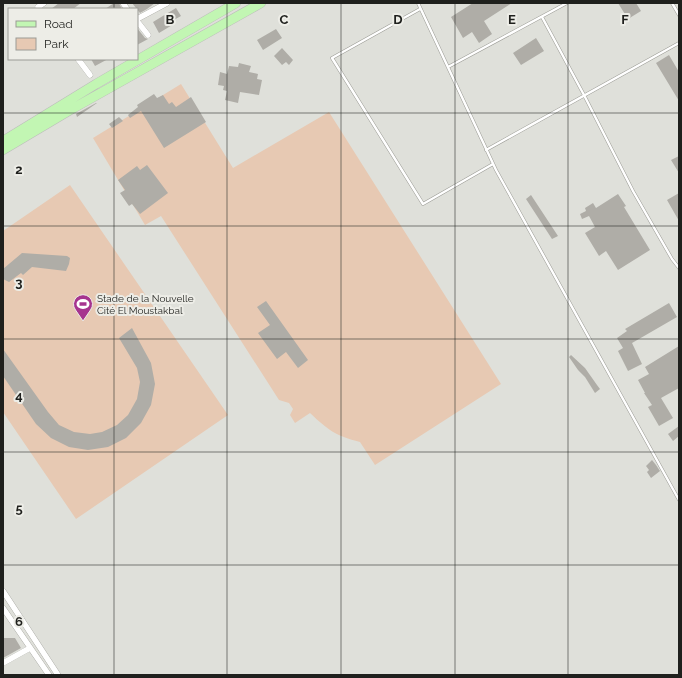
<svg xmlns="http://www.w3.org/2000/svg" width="682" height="678" viewBox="0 0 682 678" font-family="Raleway,sans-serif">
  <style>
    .green { fill: #e7c9b3 }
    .building { fill: #afada7 }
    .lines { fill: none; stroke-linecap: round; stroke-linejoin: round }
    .lane-casing { stroke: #9b9b95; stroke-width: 3.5 }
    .street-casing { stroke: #9b9b95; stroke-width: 6 }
    .primary-casing { stroke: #bcbcbb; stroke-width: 10 }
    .lane { stroke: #fff; stroke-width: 2.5 }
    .street { stroke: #fff; stroke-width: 5.5 }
    .primary { stroke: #c2f6b3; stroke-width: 9 }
    .grid { fill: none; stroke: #1f201d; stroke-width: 1; stroke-opacity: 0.55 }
    .labels { text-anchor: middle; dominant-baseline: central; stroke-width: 4; stroke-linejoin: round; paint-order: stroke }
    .poi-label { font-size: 10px; fill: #1f201d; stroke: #edede7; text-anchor: start }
    .grid-label { font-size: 13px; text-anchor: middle; font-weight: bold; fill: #1f201d; stroke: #edede7; stroke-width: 4; stroke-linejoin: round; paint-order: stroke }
  </style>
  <rect width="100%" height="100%" fill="#dfe0da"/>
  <!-- green -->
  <path class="green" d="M181,84L233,168L329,112L501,384L375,465L360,442C336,436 328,430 310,413L295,423L290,415L293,409L289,403L279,400L161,216L145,225L93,138Z
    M70,185L228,415L76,519L3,412V231Z"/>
  <!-- building -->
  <path class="building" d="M59,3H81L73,9H51Z
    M114,3H119L122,9H105Z
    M132,3H155L147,9L140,13Z
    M473,3H512L484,21L492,34L479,43L472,32L463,38L451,17Z
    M618,3H636L641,11L628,19Z
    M176,8L181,16L172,21L174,24L159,33L153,22Z
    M137,28L145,38L148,39L137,45Z
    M276,29L282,38L263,50L257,40Z
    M536,38L544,51L521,65L513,53Z
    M282,48L293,60L289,65L286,62L282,65L274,56Z
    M669,55L679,72V101L656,63Z
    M91,59H108L95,66Z
    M239,63L251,66L249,72L258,74L257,79L262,80L259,95L240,92L238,103L225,100L227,91L223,90L224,86L218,85L220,72L227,74L229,66L238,67Z
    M154,94L157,98L163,95L169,104L172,102L176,107L191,97L206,122L164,148L141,111L130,118L128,115L138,107L137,105Z
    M96,103H97L77,117L76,114Z
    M119,117L123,121L112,128L109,124Z
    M679,156V173L671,160Z
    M147,165L168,193L140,214L132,204L129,206L120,193L125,190L118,180L137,166L140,170Z
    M679,193V221L667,200Z
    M618,194L626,206L624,207L650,250L618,270L606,251L599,256L585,233L595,227L589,216L582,219L580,214L586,211L585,208L593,203L596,208Z
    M531,195L558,236L552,239L526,199Z
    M22,253L67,256L70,258L69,264L66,271L32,267L23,275L21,273L9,282L3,279V269Z
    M266,301L308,360L298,368L286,352L277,359L258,333L270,325L257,307Z
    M669,303L677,317L632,343L642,364L628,371L618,351L623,348L617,338L627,331L625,329Z
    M132,328L151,363L155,384L151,405L141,423L126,438L108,447L88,450L69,447L51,438L36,424L3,376V349L48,412L59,425L74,432L90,434L102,432L117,425L128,415L137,399L140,382L137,368L119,338Z
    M679,346V388L661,398L673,418L659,426L648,407L652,405L644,393H645L638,380L649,374L645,367Z
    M571,355L585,368L597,385L600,389L595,393L585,377L578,370L569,357Z
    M679,426V436L673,441L668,434Z
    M652,460L656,465L660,471L651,478L647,472L649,470L646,466Z
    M3,638H15L21,648L3,658Z"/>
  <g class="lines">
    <!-- lane casing -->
    <g class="lane-casing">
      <path id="lane" d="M418,3L496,170L679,500
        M672,3L679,15
        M420,9L332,58L423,204L493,164
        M542,17L584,95L633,191L672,259L679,268
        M448,67L567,3
        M486,150L679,43"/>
    </g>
    <!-- street casing -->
    <g class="street-casing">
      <path id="street" d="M123,3L127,9
        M40,9L38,7L44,3
        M137,19L167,3
        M137,21L148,35
        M78,59L90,75
        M3,591L58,675
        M3,608L49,675
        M3,663L30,648"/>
    </g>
    <!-- primary casing -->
    <g class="primary-casing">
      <path id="primary" d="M3,141L96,84L236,3
        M3,150L72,109L261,3"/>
    </g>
    <!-- lane -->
    <use href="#lane" class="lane"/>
    <!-- street -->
    <use href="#street" class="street"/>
    <!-- primary -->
    <use href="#primary" class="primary"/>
  </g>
  <!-- grid -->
  <path class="grid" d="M114,3V9M227,3V675M341,3V675M455,3V675M568,3V675M114,59V675M3,113H679M3,226H679M3,339H679M3,452H679M3,565H679"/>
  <!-- icons -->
  <defs>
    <g id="stadium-pin" transform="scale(1)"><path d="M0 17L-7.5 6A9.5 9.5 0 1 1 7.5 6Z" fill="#a6348f" stroke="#edede7"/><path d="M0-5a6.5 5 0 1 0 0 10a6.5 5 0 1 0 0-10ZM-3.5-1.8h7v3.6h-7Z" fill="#fff"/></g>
  </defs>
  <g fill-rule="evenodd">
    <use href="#stadium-pin" x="83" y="304"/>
  </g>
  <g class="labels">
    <!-- poi labels -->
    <g class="poi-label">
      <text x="97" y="298">Stade de la Nouvelle<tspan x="97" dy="12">Cité El Moustakbal</tspan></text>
    </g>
  </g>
  <g class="grid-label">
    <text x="170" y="24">B</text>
    <text x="284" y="24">C</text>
    <text x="398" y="24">D</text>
    <text x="512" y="24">E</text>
    <text x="625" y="24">F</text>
    <text x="19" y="174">2</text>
    <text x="19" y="287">3</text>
    <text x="19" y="400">4</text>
    <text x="19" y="513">5</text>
    <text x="19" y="626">6</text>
  </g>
  <!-- border -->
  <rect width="682" height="678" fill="none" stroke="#1f201d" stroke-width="8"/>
  <!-- legend -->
  <rect x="8" y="8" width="130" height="52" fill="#edede7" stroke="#9b9b96"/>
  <rect x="16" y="21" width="20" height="6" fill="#c2f6b3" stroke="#9b9b96"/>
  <text x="44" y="28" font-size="12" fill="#1f201d">Road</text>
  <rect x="16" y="38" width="20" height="12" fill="#e7c9b3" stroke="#9b9b96"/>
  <text x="44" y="48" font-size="12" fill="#1f201d">Park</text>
</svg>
